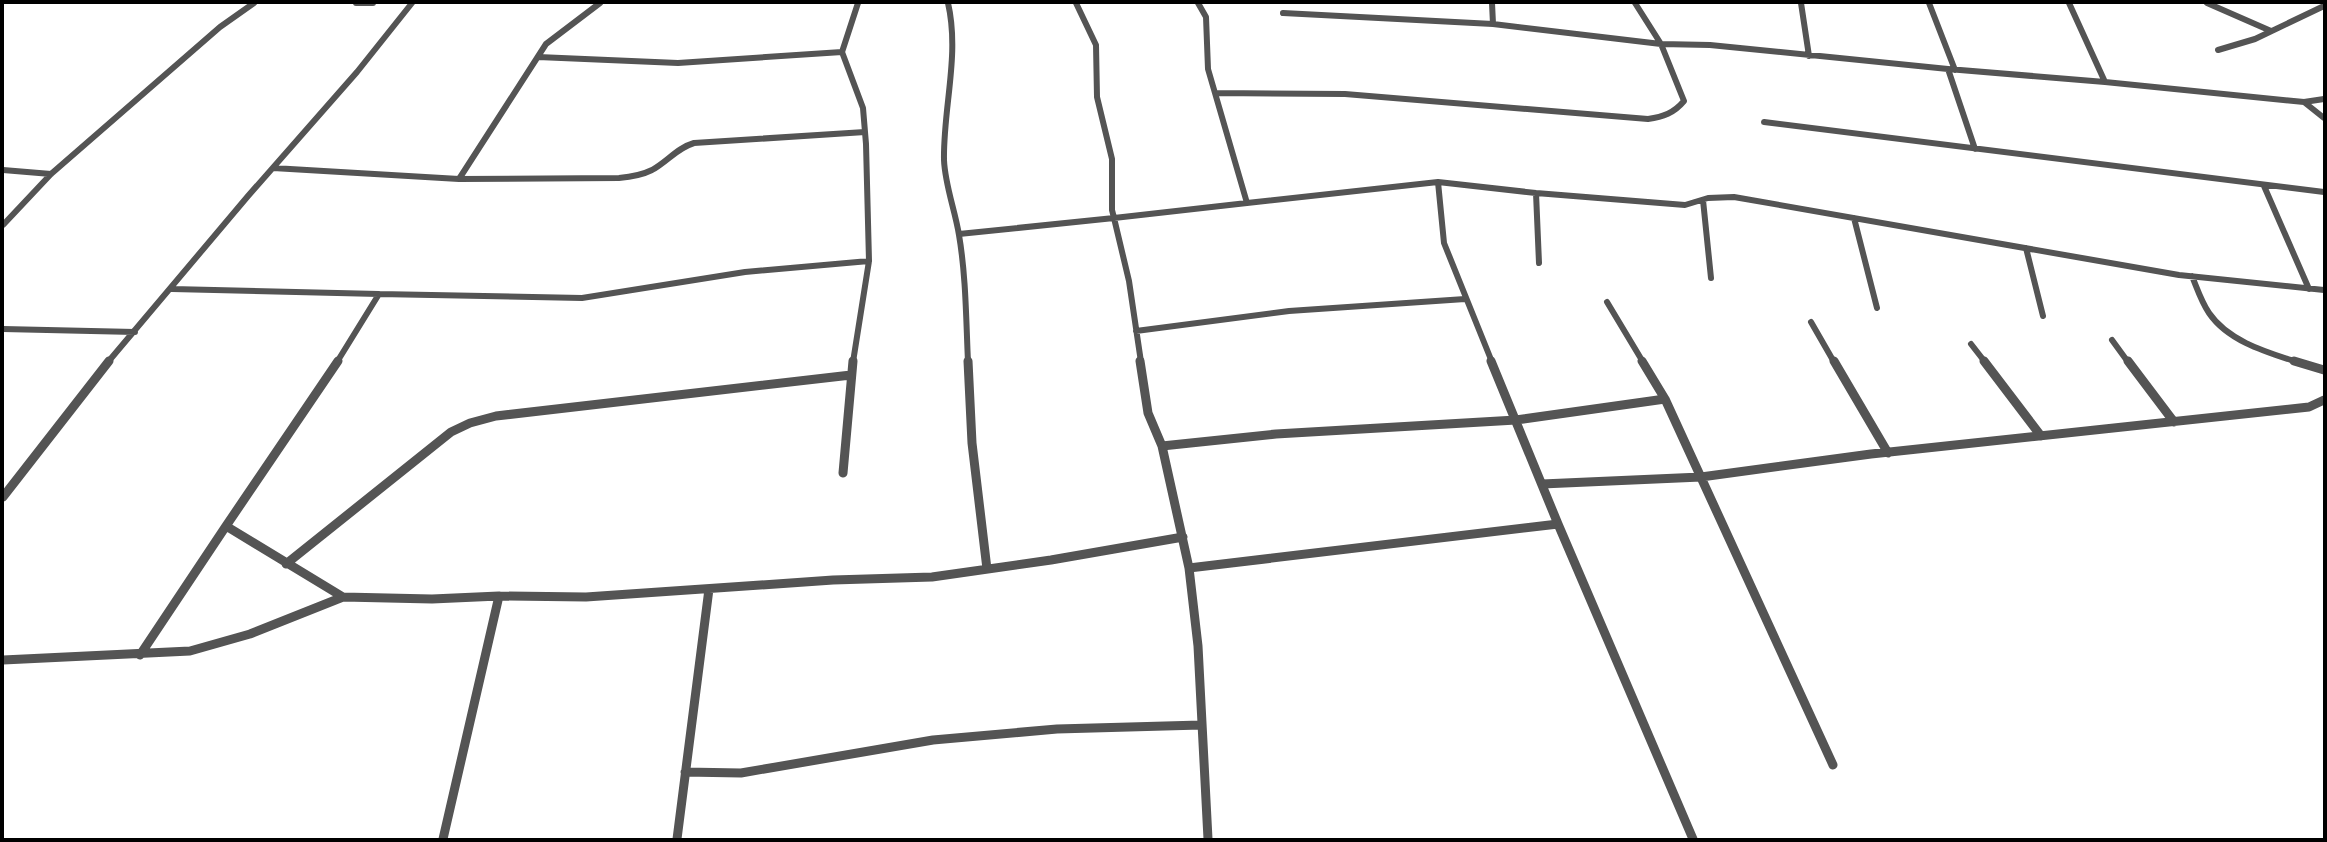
<svg xmlns="http://www.w3.org/2000/svg" width="2327" height="842" viewBox="0 0 2327 842" font-family="'Golos Text',sans-serif">
  <style>
    .lines { fill: none; stroke-linecap: round; stroke-linejoin: round }
    .minor-far1 { stroke: #545454; stroke-width: 6 }
    .minor { stroke: #545454; stroke-width: 9 }
  </style>
  <rect width="100%" height="100%" fill="#fff"/>
  <g class="lines">
    <!-- minor-far1 -->
    <path class="minor-far1" d="M356,3H373
      M948,3C960,55 943,108 944,160C945,185 955,210 959,235C966,276 966,319 968,362
      M1076,3L1096,45L1097,97L1112,159V210L1114,218L1247,203L1208,69L1206,17L1198,3
      M1492,3L1493,24
      M1801,3L1809,56
      M1929,3L1955,70
      M2069,3L2105,82L2304,102
      M2207,3L2271,31
      M1283,13L1493,24L1661,44L1710,45L1948,69L2105,82
      M2218,50L2255,39L2324,6
      M842,52L858,3
      M538,57L678,63L842,52L863,108L866,144L869,261L853,362
      M1948,69L1975,149
      M1215,93L1345,94L1648,119C1663,117 1674,113 1684,101L1661,44L1635,3
      M2324,99L2304,102L2324,118
      M1764,122L2324,192
      M273,168L459,179L546,44L600,3
      M3,170L51,174
      M459,179L619,178C630,177 642,175 652,170C668,161 677,148 694,143L865,132
      M1438,182L1444,243L1492,362
      M2264,186L2309,289
      M1536,193L1539,263
      M1703,200L1711,278
      M1247,203L1438,182L1536,193L1685,205L1708,198L1734,197L2179,275L2324,290
      M1854,218L1877,308
      M3,225L51,174L220,27L254,3
      M959,234L1114,218L1129,281L1141,362
      M2026,248L2043,316
      M2192,276C2197,288 2201,301 2209,313C2228,341 2266,352 2297,362
      M172,289L379,294
      M1607,302L1643,362
      M1811,322L1834,362
      M3,329L135,332
      M1136,331L1289,311L1465,299
      M2112,340L2128,362
      M1971,344L1985,362
      M108,362L248,196L357,72L412,3
      M337,362L379,294L582,298L745,272L869,261"/>
    <!-- minor -->
    <path class="minor" d="M338,361L226,526L343,597L432,599L499,596L586,597L833,580L932,577L1051,560L1183,537
      M968,361L972,443L987,569
      M1140,361L1148,413L1162,446L1189,568L1198,646L1208,839
      M1491,361L1558,524L1693,839
      M1642,361L1665,399
      M1834,361L1888,453
      M1984,361L2041,436
      M2128,361L2174,422
      M2294,361L2324,370
      M1162,446L1276,434L1516,420L1665,399L1833,765
      M843,473L853,361
      M1542,484L1701,477L1871,454L2309,407L2324,400
      M3,497L109,361
      M286,564L451,432L470,423L496,416L851,375
      M1189,568L1558,524
      M140,655L226,526
      M3,660L190,651L250,634L343,597
      M685,772L741,773L933,740L1057,729L1201,725
      M443,839L499,596
      M677,839L709,589"/>
  </g>
  <!-- border -->
  <rect width="2327" height="842" fill="none" stroke="#000000" stroke-width="8"/>
</svg>
